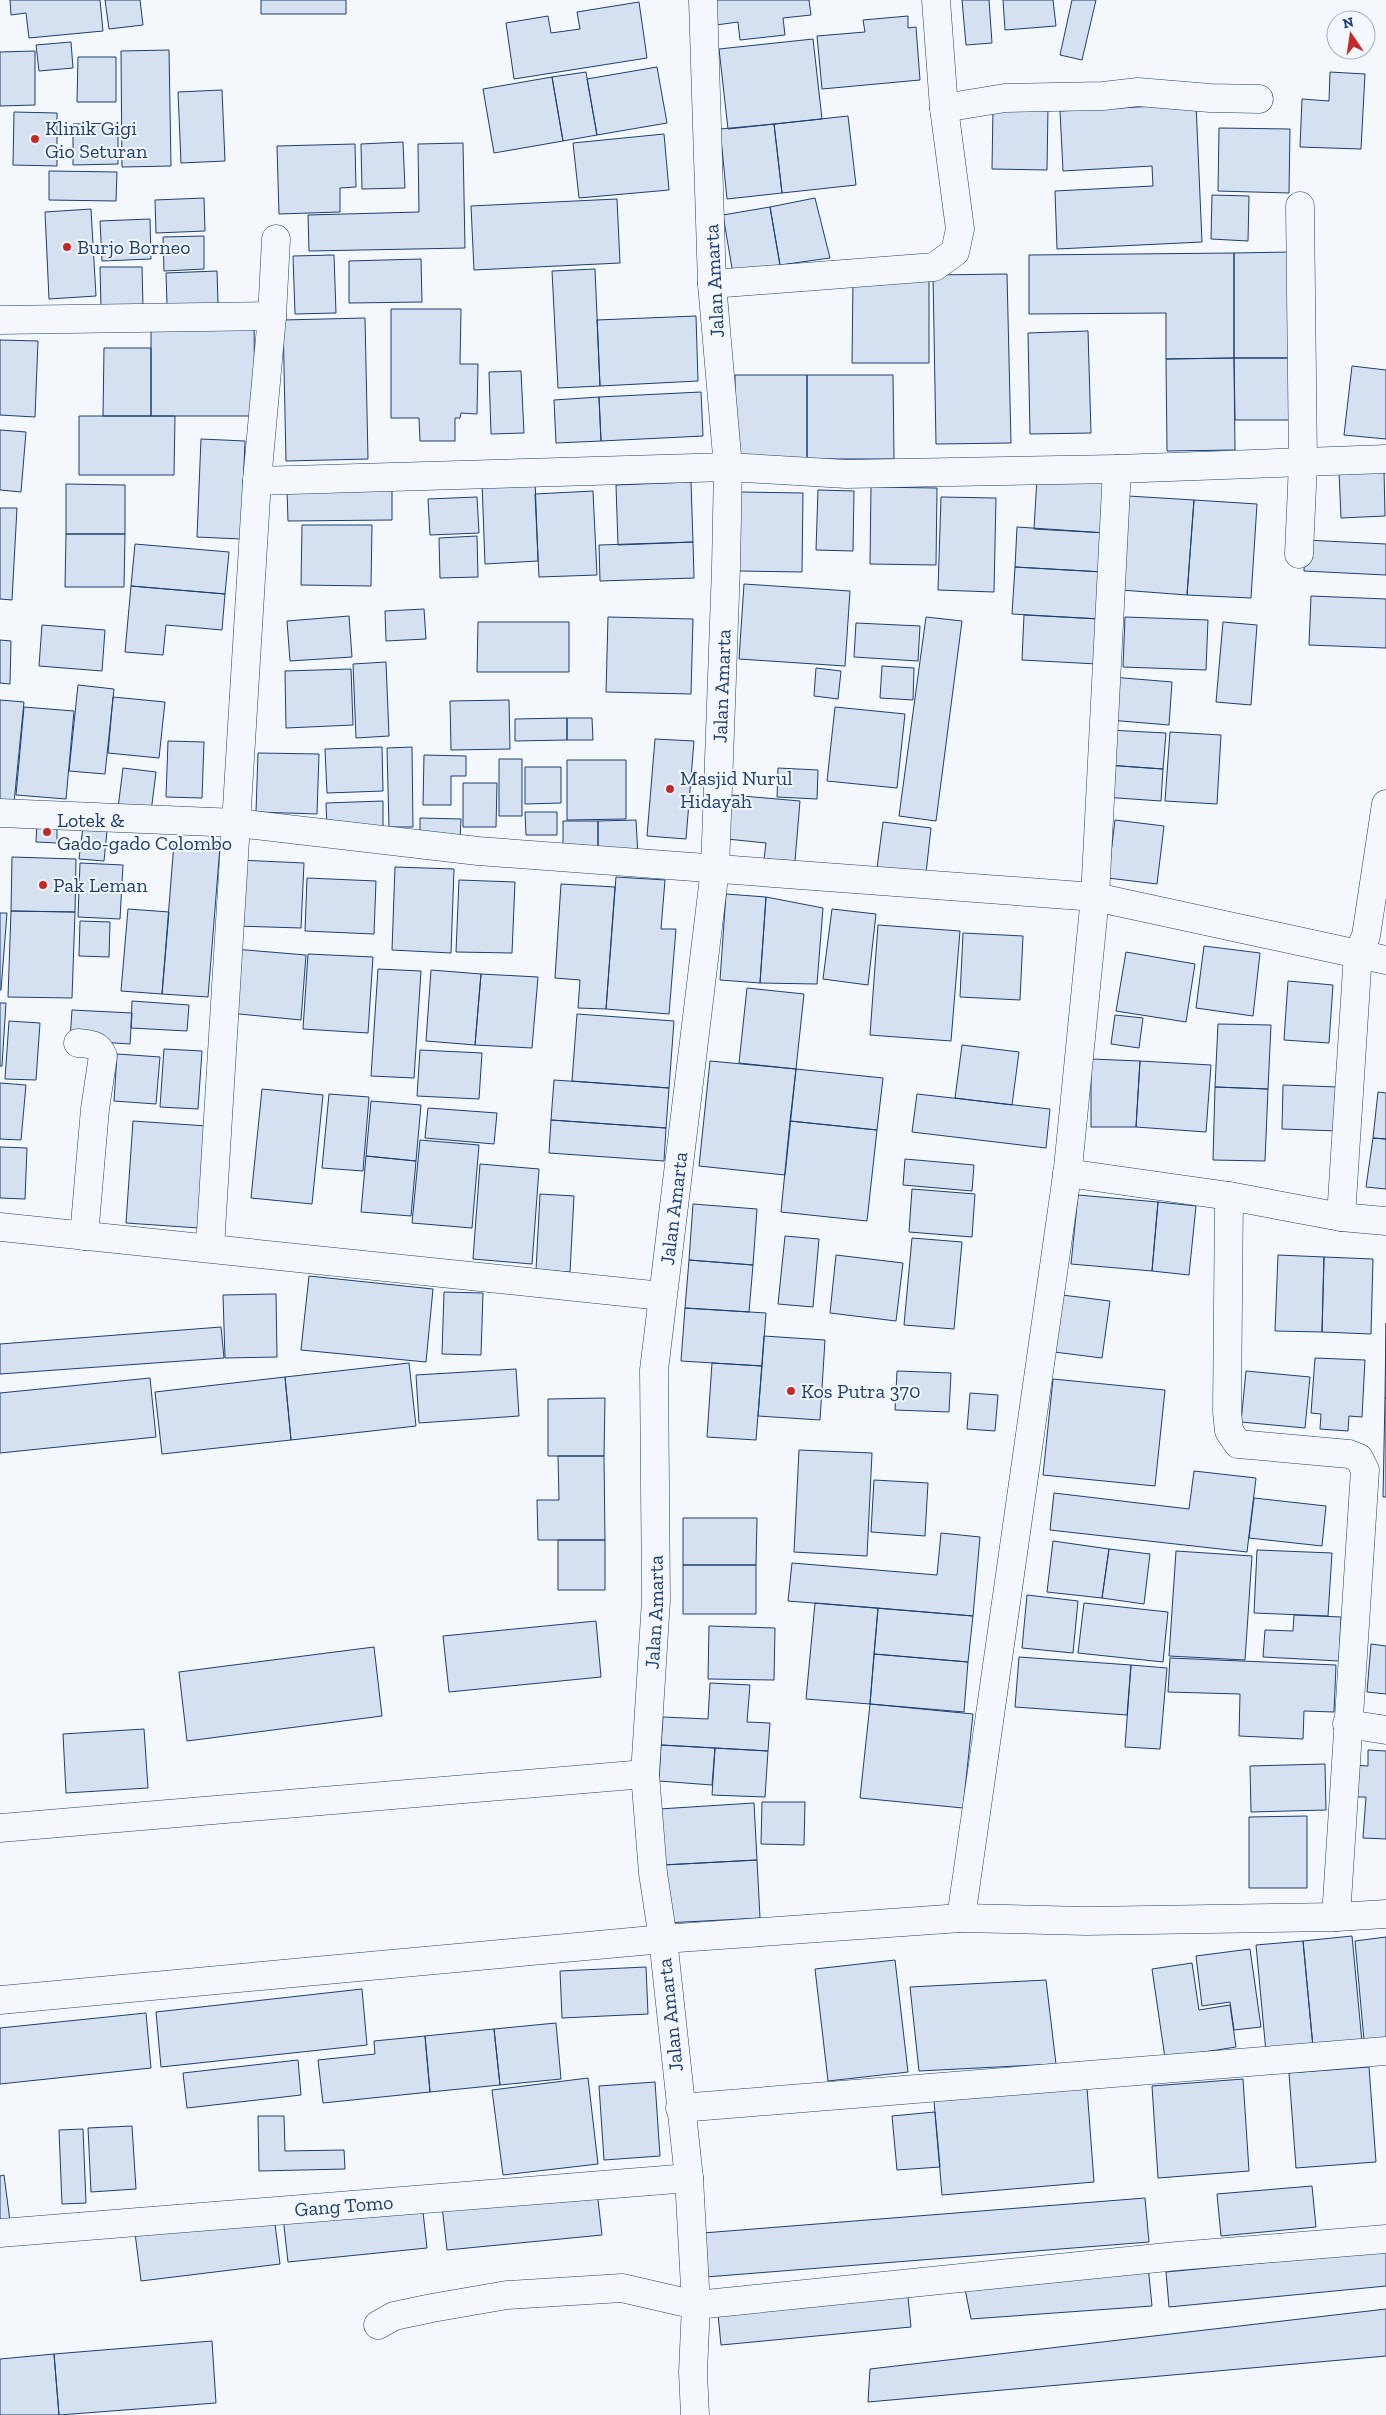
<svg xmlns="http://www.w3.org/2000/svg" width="1386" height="2415" viewBox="0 0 1386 2415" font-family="'Zilla Slab',serif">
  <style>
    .building { fill: #d5e0f0; stroke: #1d3f73 }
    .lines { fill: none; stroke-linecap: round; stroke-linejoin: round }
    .street-casing { stroke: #1d3f73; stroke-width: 29 }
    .street { stroke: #f4f7fb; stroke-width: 28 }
    .poi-dot { fill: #c62828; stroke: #f4f7fb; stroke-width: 2 }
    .labels { text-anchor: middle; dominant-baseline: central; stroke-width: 4; stroke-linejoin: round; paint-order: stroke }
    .poi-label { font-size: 20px; fill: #1d3f73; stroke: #f4f7fb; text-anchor: start }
    .street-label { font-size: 20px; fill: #1d3f73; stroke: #f4f7fb }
  </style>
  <rect width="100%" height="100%" fill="#f4f7fb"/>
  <!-- building -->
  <path class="building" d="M10,0H100L103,31L29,38L26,13L11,15Z
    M105,0H140L143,25L109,29Z
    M261,0H346V14H261Z
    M713,0H809L811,15L783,18L785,35L740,40L738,22L716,25Z
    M962,0H989L992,43L966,45Z
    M1003,0H1053L1056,26L1005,30Z
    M1072,0H1096L1082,60L1060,55Z
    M639,2L647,58L514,79L506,23L548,16L551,33L580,29L577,12Z
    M908,16V28L916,27L920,80L822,89L817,36L865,32L863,20Z
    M813,39L822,119L728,129L719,49Z
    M71,42L73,68L39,71L36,45Z
    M169,50L171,166L122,167L121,51Z
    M35,51V105L0,106V52Z
    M78,57H116V102H77Z
    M657,67L667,123L597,135L587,79Z
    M586,72L597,135L563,141L552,77Z
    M1330,72L1365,74L1361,149L1300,147L1302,99L1329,101Z
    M552,77L563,141L494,153L483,89Z
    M222,90L225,161L181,163L178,92Z
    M1196,104L1202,242L1057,249L1055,191L1153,186L1152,166L1063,171L1060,111Z
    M993,107H1048L1047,170L992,169Z
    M14,112L57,113V166L13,165Z
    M848,116L856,185L782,193L774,124Z
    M118,123V164L73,165V124Z
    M774,124L782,193L727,199L720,129Z
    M1219,128L1290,129L1289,193L1218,191Z
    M664,134L669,190L579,198L573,143Z
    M403,142L405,188L362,189L361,144Z
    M463,143L465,248L309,251L308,215L419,212L418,144Z
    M355,144L356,187L340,188V212L279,214L277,146Z
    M49,171L117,172L116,201L49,200Z
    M1212,195L1249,196L1248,241L1211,239Z
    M204,198L205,231L156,233L155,200Z
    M815,198L830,258L780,265L770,207Z
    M617,199L620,263L474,270L471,206Z
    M770,207L780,265L733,274L723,215Z
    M91,209L96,296L49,299L45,212Z
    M150,219L151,259L102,261L100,221Z
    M204,236V269L164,271L163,237Z
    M1292,252L1293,358H1234V253Z
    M1234,253V358L1166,359V313L1029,314V255Z
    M334,255L336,313L295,314L293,256Z
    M421,259L422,302L349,303V261Z
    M100,267H142L143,307L101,308Z
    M595,269L600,386L558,388L552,271Z
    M217,271L218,304L167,305L166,273Z
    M1007,274L1011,443L936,444L933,275Z
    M853,278L929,279V363H852Z
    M391,309H461L460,364H478L477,414L461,413L460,418H455V441H420L419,418H391Z
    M696,316L698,381L600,386L597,320Z
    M365,318L368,459L286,461L283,320Z
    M151,322L254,323L255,416H151Z
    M1088,331L1091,433L1030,434L1028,333Z
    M0,340L38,341L35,417L0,415Z
    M104,348H151V416H103Z
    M1234,358L1235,450L1167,451L1166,359Z
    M1234,358H1293V420H1235Z
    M1352,366L1386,370V439L1344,435Z
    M521,371L524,433L491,434L489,372Z
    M735,375H807V459H735Z
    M807,375H893L894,459H807Z
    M701,392L703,436L601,441L599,397Z
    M599,397L601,441L556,443L554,400Z
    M79,416H175L174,475H79Z
    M0,430L26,432L21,492L0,490Z
    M201,439L245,441L241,539L197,537Z
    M1384,470L1385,516L1341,518L1339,472Z
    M1037,478L1109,483L1106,533L1034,529Z
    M535,479L538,561L485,564L482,482Z
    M691,482L693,542L618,545L616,485Z
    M66,484L125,485V534H66Z
    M871,487L937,488L936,565L870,564Z
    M392,489V520L288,521L287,490Z
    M818,490L854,491L853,551L816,550Z
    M593,491L597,575L539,577L535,494Z
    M740,492L803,493L802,572L739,571Z
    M1128,496L1194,500L1187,595L1121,590Z
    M477,497L479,533L430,535L428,499Z
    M941,497L996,498L994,592L938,590Z
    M1194,500L1257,504L1251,598L1187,595Z
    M0,508H17L12,600L0,599Z
    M302,525H372L371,586L301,585Z
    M1017,527L1106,533L1103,572L1015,567Z
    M66,534H125L124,587H65Z
    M477,536L478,577L440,578L439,538Z
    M1305,540L1386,544V575L1304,571Z
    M693,542L694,578L600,581L599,545Z
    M135,544L229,552L225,594L131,586Z
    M1015,567L1103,572L1100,619L1012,614Z
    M744,584L850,591L845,666L739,659Z
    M131,586L225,594L222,630L166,625L163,655L125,652Z
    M1311,596L1386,599V648L1309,645Z
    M424,609L426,639L386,641L385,611Z
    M1024,615L1100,619L1097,664L1022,660Z
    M349,616L352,657L290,661L287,621Z
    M608,617L693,619L691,694L606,692Z
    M926,617L962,621L936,821L899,816Z
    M1125,617L1208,620L1206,670L1123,667Z
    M478,622H569V672H477Z
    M1223,622L1257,625L1251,705L1216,702Z
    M856,623L920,626L918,661L854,657Z
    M42,625L105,630L102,671L39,666Z
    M0,640L11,641L10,684L0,683Z
    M386,662L389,736L356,738L353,664Z
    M882,666L914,668L913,700L880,698Z
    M816,668L841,671L838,699L814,696Z
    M351,669L353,725L286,728L285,671Z
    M1112,677L1172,682L1169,725L1109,720Z
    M78,685L114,689L105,774L69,771Z
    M113,697L165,702L159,758L108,753Z
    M0,700L24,702L14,803L0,802Z
    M509,700L510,749L451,750L450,701Z
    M24,707L74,711L66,799L16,795Z
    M835,707L905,714L897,788L827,781Z
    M567,718V740L515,741V719Z
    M567,718H592L593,740H567Z
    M1108,730L1166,733L1163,769L1106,765Z
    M1170,732L1221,735L1217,804L1165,801Z
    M655,739L694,741L686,839L647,836Z
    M168,741L204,742L202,798L166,797Z
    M382,747L383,791L327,793L325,749Z
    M412,747L413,827H389L387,748Z
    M258,753L319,754L317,814L256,812Z
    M424,755L466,756V776H451V805H423Z
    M499,759H522V816H499Z
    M567,760H626V819L567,820Z
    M1106,765L1163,769L1161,801L1103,797Z
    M525,767H561V803L525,804Z
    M123,768L156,772L151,812L118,808Z
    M778,768L818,770L817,799L777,797Z
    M463,783H497L496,827H463Z
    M731,795L800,801L795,861L764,859L766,843L727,839Z
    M383,801V827L327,829L326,803Z
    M525,812H557V835H526Z
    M420,818L461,819L460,841H420Z
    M84,819L108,821L104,861L79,859Z
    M636,820L638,856L598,855V821Z
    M1115,820L1164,826L1157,884L1108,878Z
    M563,821H598V855H563Z
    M37,822L57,823V843L36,842Z
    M883,822L931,828L926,873L877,868Z
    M174,843L220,846L208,997L162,994Z
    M12,857L76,859L75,912L11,911Z
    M238,860L304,863L301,928L235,926Z
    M80,863L123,865L120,919L78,917Z
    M395,867L454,869L451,953L392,950Z
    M616,877L665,880L661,929H676L669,1014L606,1009Z
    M307,878L376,881L374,934L305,931Z
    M459,880L515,882L512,953L456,952Z
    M561,884L615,887L606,1009L578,1008L580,980L555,978Z
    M726,894L766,897L760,983L720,980Z
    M766,897L823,908L817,984L760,983Z
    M128,909L169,912L162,994L121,991Z
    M832,909L876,914L868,985L823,979Z
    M11,911L75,912L72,998L8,997Z
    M0,913H7L1,990H0Z
    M80,921L110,922L109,957L79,956Z
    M878,925L960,931L951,1041L870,1035Z
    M963,933L1023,936L1020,1000L960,997Z
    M1204,946L1260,953L1253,1016L1196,1008Z
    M234,949L306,955L301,1020L229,1013Z
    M1126,952L1195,964L1186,1022L1116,1011Z
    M308,954L373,957L368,1033L303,1029Z
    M378,969L421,971L414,1078L371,1076Z
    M431,970L481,974L475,1045L426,1041Z
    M481,974L538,977L532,1048L475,1045Z
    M1288,981L1333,985L1329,1043L1284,1040Z
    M747,988L804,994L796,1069L739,1063Z
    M132,1001L189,1005L187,1031L131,1028Z
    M0,1003H6L2,1066H0Z
    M72,1010L132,1013L130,1044L70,1040Z
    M577,1014L674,1021L669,1088L572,1081Z
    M1115,1015L1143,1018L1139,1048L1111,1044Z
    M9,1021L40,1023L36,1080L5,1079Z
    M1218,1024L1271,1025L1268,1089L1215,1087Z
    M962,1045L1019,1052L1012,1105L955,1098Z
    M164,1049L202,1051L198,1109L160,1107Z
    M420,1050L482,1053L479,1099L417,1096Z
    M117,1054L160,1057L156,1104L114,1101Z
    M1091,1059L1140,1061L1136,1127H1091Z
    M710,1061L796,1069L785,1175L699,1166Z
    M1140,1061L1211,1065L1206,1132L1136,1127Z
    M796,1069L883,1078L877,1130L790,1121Z
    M554,1080L669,1088L666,1128L551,1120Z
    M0,1083L26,1085L21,1140L0,1139Z
    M1283,1085L1339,1087L1338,1131L1282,1129Z
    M1215,1087L1268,1089L1265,1161L1213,1160Z
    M262,1089L323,1095L312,1204L251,1198Z
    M1378,1092L1386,1093V1139L1373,1138Z
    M329,1094L369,1097L363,1171L322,1168Z
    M917,1094L1050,1109L1046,1148L912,1132Z
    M371,1101L421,1105L416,1161L366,1156Z
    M428,1108L497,1113L494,1144L425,1138Z
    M551,1120L666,1128L664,1161L549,1153Z
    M133,1121L207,1126L199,1228L126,1223Z
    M790,1121L877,1130L867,1221L781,1212Z
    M1373,1138L1386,1139V1189L1366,1187Z
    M420,1140L479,1145L472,1228L412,1223Z
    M0,1147L27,1148L25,1199L0,1198Z
    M366,1156L416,1161L411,1216L361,1212Z
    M905,1159L974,1165L972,1191L903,1185Z
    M480,1164L539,1169L532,1264L473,1259Z
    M912,1189L975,1194L972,1237L909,1232Z
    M540,1194L574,1196L570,1272L536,1270Z
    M1078,1195L1158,1202L1152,1271L1071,1264Z
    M1158,1202L1196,1206L1189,1275L1152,1271Z
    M693,1204L757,1209L753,1265L689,1260Z
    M785,1236L819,1239L813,1307L778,1304Z
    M912,1238L962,1242L954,1329L904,1325Z
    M836,1255L903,1263L896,1321L830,1313Z
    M1278,1255L1324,1257L1322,1332L1275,1331Z
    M1324,1257L1373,1259L1371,1334L1322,1332Z
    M689,1260L753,1265L749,1312L685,1308Z
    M309,1276L433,1289L426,1362L301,1350Z
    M444,1292L483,1293L481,1355L442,1354Z
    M276,1294L277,1357L225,1358L223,1295Z
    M1062,1295L1110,1301L1102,1358L1054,1352Z
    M685,1308L766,1313L762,1366L681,1361Z
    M1386,1323V1398H1385Z
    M221,1327L224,1358L0,1374V1344Z
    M764,1336L825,1340L820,1420L758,1416Z
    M1315,1358L1365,1360L1362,1417L1349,1416L1348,1431L1320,1429L1321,1414L1311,1413Z
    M409,1363L416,1426L291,1440L285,1377Z
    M712,1363L762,1366L756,1440L707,1437Z
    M516,1369L519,1416L419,1423L416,1375Z
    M897,1371L951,1373L949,1412L895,1410Z
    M1246,1371L1310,1377L1305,1428L1241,1422Z
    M285,1377L291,1440L162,1454L155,1392Z
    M150,1378L156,1437L0,1453V1393Z
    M1053,1379L1165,1390L1155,1486L1043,1475Z
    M970,1393L998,1395L995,1431L967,1429Z
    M605,1398L604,1456H548V1399Z
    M1385,1398H1386V1497H1383Z
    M799,1450L872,1453L867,1556L794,1552Z
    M558,1456H604L605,1540H538L537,1500H559Z
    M1194,1471L1256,1478L1247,1552L1050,1530L1054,1493L1189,1509Z
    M874,1480L928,1483L925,1536L871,1532Z
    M1254,1498L1326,1506L1322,1546L1249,1538Z
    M683,1518H757L756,1565H683Z
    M941,1533L980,1537L973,1616L788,1601L792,1563L937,1575Z
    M558,1540H605V1590H558Z
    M1053,1541L1109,1549L1102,1598L1047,1592Z
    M1109,1549L1150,1554L1144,1604L1102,1598Z
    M1257,1550L1332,1553L1328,1616L1254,1613Z
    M1176,1551L1252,1556L1245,1660L1169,1656Z
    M683,1565H756V1614H683Z
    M1027,1595L1078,1601L1073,1653L1022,1648Z
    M815,1603L878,1608L870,1704L806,1699Z
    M1084,1603L1168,1612L1163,1662L1078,1653Z
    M878,1608L973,1616L968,1662L874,1654Z
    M1294,1615L1341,1617L1339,1661L1263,1657L1265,1630L1293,1631Z
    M596,1621L601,1677L449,1692L443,1636Z
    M709,1626L775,1628L774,1680L708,1679Z
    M1371,1644L1386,1646V1694L1367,1692Z
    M374,1647L382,1716L187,1741L179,1672Z
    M874,1654L968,1662L964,1712L870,1704Z
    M1019,1657L1131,1665L1127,1715L1015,1707Z
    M1170,1658L1336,1665L1334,1712L1304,1711L1303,1739L1239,1736L1240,1694L1168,1692Z
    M1131,1665L1167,1668L1160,1749L1125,1747Z
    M710,1683L750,1685L747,1722L770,1723L768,1751L661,1745L663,1717L708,1719Z
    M870,1704L973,1714L963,1808L860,1798Z
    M144,1729L148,1788L66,1793L63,1734Z
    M661,1745L715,1748L712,1785L659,1781Z
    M715,1748L768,1751L765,1797L712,1795Z
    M1368,1750L1386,1751V1839L1363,1838L1366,1797H1348L1350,1765L1368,1766Z
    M1325,1764L1326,1810L1251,1812L1250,1766Z
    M762,1802H805L804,1845L761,1844Z
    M754,1803L757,1860L663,1865L659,1809Z
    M1307,1816V1888H1249V1817Z
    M757,1860L760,1918L666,1923L663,1865Z
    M1352,1936L1362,2042L1313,2047L1303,1941Z
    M1386,1937V2038L1364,2040L1355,1941Z
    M1303,1941L1313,2047L1266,2052L1256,1945Z
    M1250,1949L1261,2027L1234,2030L1230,2002L1202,2006L1196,1956Z
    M895,1960L908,2072L828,2081L815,1969Z
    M1192,1963L1199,2010L1230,2005L1236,2047L1165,2058L1152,1969Z
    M646,1967L648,2014L562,2018L560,1971Z
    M1046,1980L1056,2064L919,2071L910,1987Z
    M362,1989L367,2045L161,2067L156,2012Z
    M146,2013L151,2068L0,2084V2028Z
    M556,2023L561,2079L500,2085L494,2029Z
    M494,2029L500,2085L430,2092L425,2036Z
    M425,2036L430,2092L323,2103L318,2060L375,2054L374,2041Z
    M298,2060L301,2095L187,2108L183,2073Z
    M1369,2067L1376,2162L1296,2168L1289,2073Z
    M588,2078L598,2164L503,2175L492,2090Z
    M1243,2079L1249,2171L1158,2178L1152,2086Z
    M655,2082L660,2156L604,2160L599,2086Z
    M1087,2088L1094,2182L942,2195L934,2101Z
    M935,2112L940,2167L897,2170L892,2116Z
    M258,2116H284L285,2151L344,2150L345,2169L259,2171Z
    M132,2126L136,2189L91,2192L88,2128Z
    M83,2129L86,2203L62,2204L59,2130Z
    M4,2175L10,2221L0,2222V2176Z
    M1312,2186L1316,2227L1221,2236L1217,2194Z
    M597,2191L602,2235L447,2250L442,2206Z
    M1145,2198L1149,2242L706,2277L703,2233Z
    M422,2203L427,2248L288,2262L283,2217Z
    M274,2216L280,2264L141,2281L135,2233Z
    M1386,2251V2286L1169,2307L1166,2272Z
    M1148,2265L1152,2306L971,2319L964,2284Z
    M907,2287L911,2327L721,2345L717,2304Z
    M1386,2309V2356L868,2402L870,2369Z
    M212,2341L216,2403L59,2415L54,2354Z
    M54,2354L59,2415H0V2359Z"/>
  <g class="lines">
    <!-- street casing -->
    <g class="street-casing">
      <g id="street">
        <path d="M944,108L1005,98L1103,96L1138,92L1210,98L1259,99"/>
        <path d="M276,239L272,316L257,481L728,467L846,474L1117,469L1386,459"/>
        <path d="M712,284L934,267L955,252L960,229L944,108L936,0"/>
        <path d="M0,320L272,316"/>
        <path d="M1299,554L1303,463L1300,206"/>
        <path d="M0,813L237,823L478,851L1095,897L1386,960"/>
        <path d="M78,1043C90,1044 98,1044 103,1056L95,1109L84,1236"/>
        <path d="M1067,1173L1229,1196L1227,1412L1229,1431L1238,1444L1349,1454L1359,1458L1365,1470L1336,1917"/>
        <path d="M1229,1196L1341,1217L1386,1221"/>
        <path d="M1341,1217L1358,953L1366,936L1386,804"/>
        <path d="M0,1227L662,1296"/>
        <path d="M210,1248L257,481"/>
        <path d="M1347,1724L1386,1730"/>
        <path d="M0,1828L645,1774"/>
        <path d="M961,1918L1068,1168L1095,897L1117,469"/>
        <path d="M0,2000L663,1939L961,1918L1086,1921L1336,1917L1386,1914"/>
        <path d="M680,2108L1386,2051"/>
        <path id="s1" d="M0,2233L689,2178"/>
        <path d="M378,2325L394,2316L432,2308L507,2295L622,2288L696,2305L1177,2256L1386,2239"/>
        <path id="s2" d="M695,2415L693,2372L696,2305L689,2178L663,1939L653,1873L645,1774L656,1600L654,1370L715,869L726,567L728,467L712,284L703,0"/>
      </g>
    </g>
    <!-- street -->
    <use href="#street" class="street"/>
  </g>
  <!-- markers -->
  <g class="poi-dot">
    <circle cx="35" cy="139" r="5"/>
    <circle cx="67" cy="247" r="5"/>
    <circle cx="670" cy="789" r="5"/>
    <circle cx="47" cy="832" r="5"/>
    <circle cx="43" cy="885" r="5"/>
    <circle cx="791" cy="1391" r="5"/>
  </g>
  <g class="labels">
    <!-- poi labels -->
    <g class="poi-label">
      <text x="45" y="128">Klinik Gigi<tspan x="45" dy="23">Gio Seturan</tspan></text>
      <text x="77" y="247">Burjo Borneo</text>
      <text x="680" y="778">Masjid Nurul<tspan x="680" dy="23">Hidayah</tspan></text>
      <text x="57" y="820">Lotek &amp;<tspan x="57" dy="23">Gado-gado Colombo</tspan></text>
      <text x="53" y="885">Pak Leman</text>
      <text x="801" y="1391">Kos Putra 370</text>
    </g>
    <!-- street labels -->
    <g class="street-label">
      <text transform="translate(714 281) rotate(-93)">Jalan Amarta</text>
      <text stroke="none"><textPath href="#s2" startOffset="1736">Jalan Amarta</textPath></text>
      <text stroke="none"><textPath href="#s2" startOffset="1211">Jalan Amarta</textPath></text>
      <text stroke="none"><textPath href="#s2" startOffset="806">Jalan Amarta</textPath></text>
      <text transform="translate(670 2015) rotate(-96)">Jalan Amarta</text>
      <text stroke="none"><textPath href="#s1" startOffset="345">Gang Tomo</textPath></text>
    </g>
  </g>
  <!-- north arrow -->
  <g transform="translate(1351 35) rotate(347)"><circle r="24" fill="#f4f7fb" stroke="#9eadc5"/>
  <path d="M0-4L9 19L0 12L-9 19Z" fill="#c62828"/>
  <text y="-8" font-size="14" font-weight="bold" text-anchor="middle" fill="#1d3f73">N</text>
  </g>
</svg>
